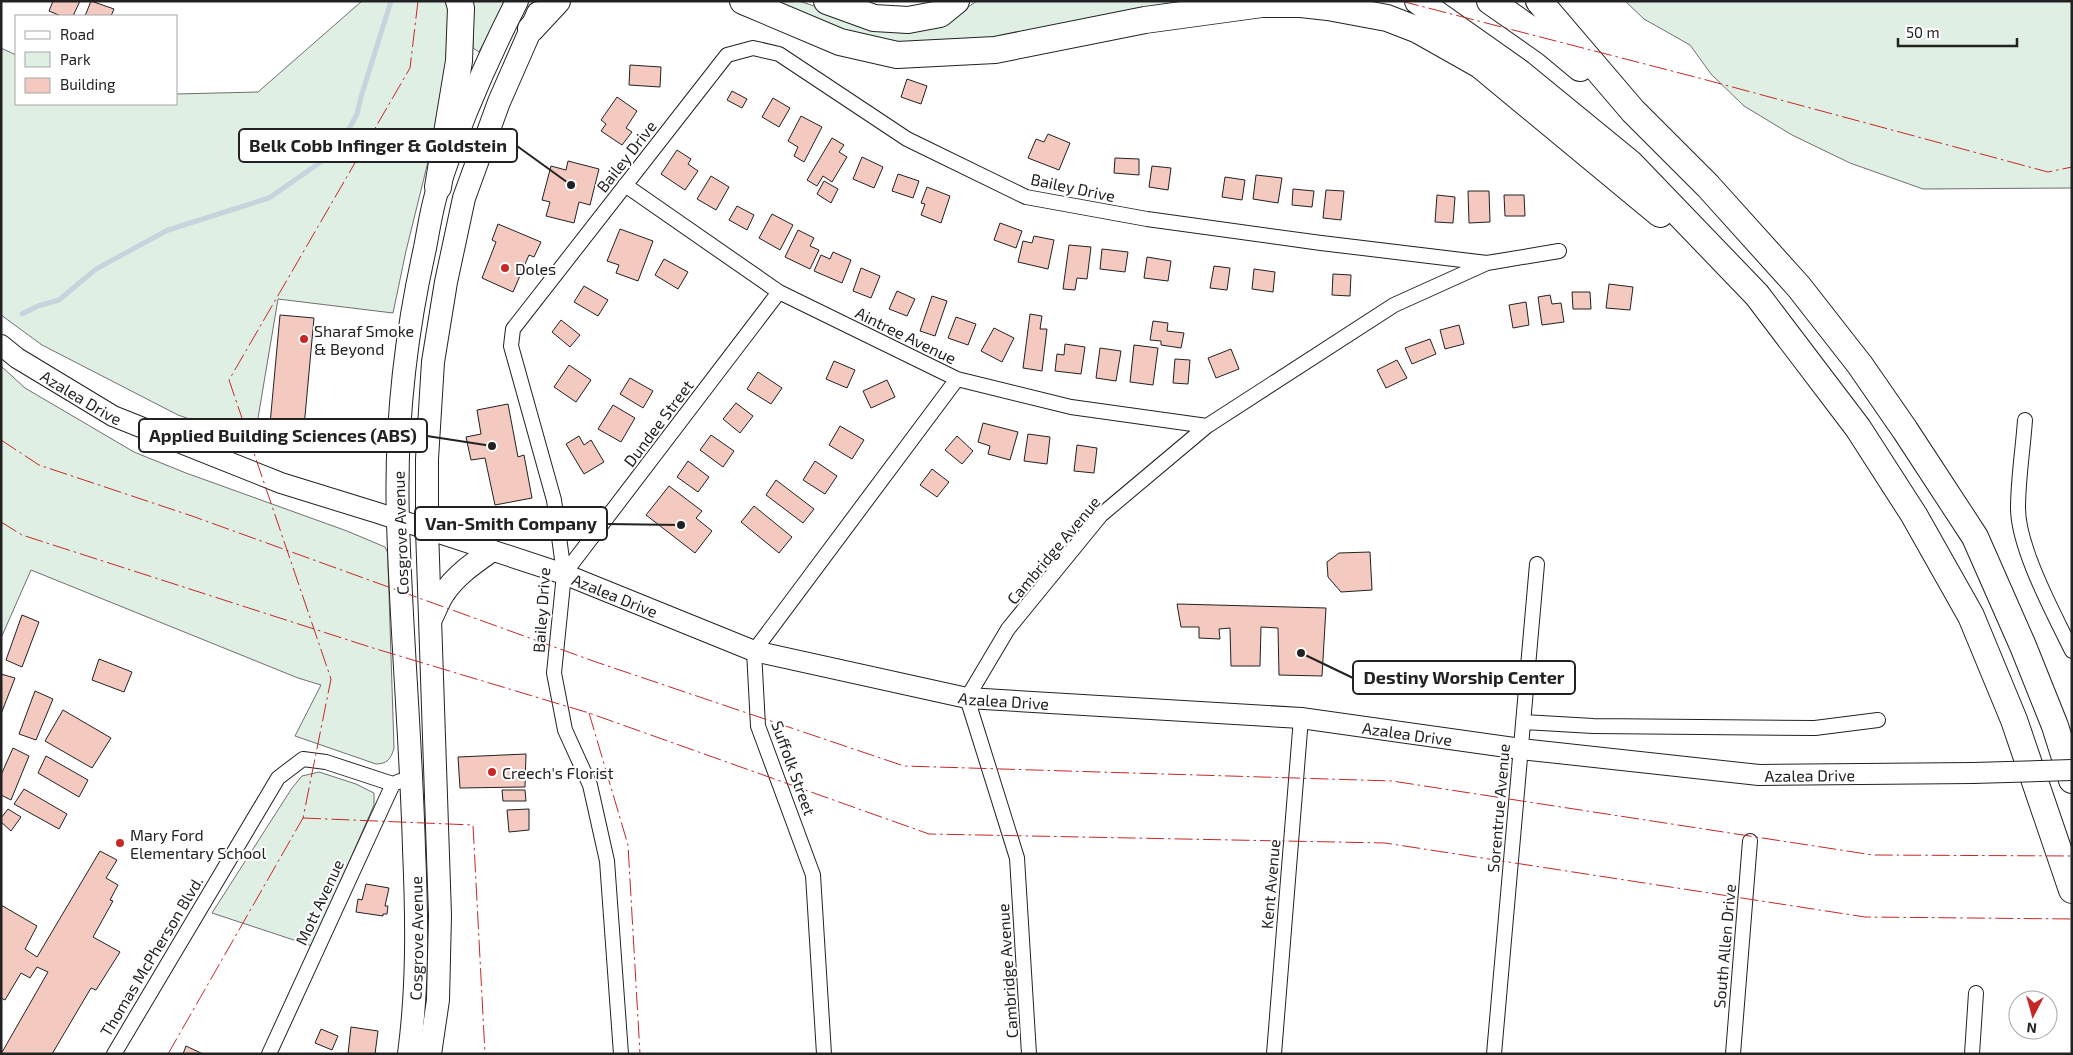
<svg xmlns="http://www.w3.org/2000/svg" width="2073" height="1055" viewBox="0 0 2073 1055" font-family="'Exo 2',sans-serif">
  <style>
    .green { fill: #e0efe3; stroke: #6f6f6f }
    .lines { fill: none; stroke-linecap: round; stroke-linejoin: round }
    .stream { stroke: #c7d3dd; stroke-width: 5 }
    .building { fill: #f3c9c0; stroke: #222 }
    .street-casing { stroke: #222; stroke-width: 16 }
    .secondary-casing { stroke: #222; stroke-width: 22 }
    .primary-casing { stroke: #222; stroke-width: 24 }
    .highway-casing { stroke: #222; stroke-width: 28 }
    .street { stroke: #fff; stroke-width: 14 }
    .secondary { stroke: #fff; stroke-width: 20 }
    .primary { stroke: #fff; stroke-width: 22 }
    .highway { stroke: #fff; stroke-width: 26 }
    .secondary-bridge-casing { stroke: #222; stroke-width: 22; stroke-linecap: butt }
    .secondary-bridge { stroke: #fff; stroke-width: 20 }
    .power { stroke: #c62828; stroke-width: 1; stroke-dasharray: 18 4 2.5 4; stroke-linecap: butt }
    .poi-dot { fill: #c62828; stroke: #fff; stroke-width: 2 }
    .labels { text-anchor: middle; dominant-baseline: central; stroke-width: 4; stroke-linejoin: round; paint-order: stroke }
    .street-label { font-size: 16px; fill: #222; stroke: #fff }
    .poi-label { font-size: 16px; fill: #222; stroke: #fff; text-anchor: start }
    .leader { fill: none; stroke: #222; stroke-width: 2 }
    .callout-dot { fill: #222; stroke: #fff; stroke-width: 2 }
    .callout { fill: #fff; stroke: #222; stroke-width: 2 }
    .callout-label { font-size: 18px; text-anchor: middle; font-weight: bold; fill: #222 }
  </style>
  <rect width="100%" height="100%" fill="#fff"/>
  <!-- green -->
  <path class="green" d="M362,1H452L453,60L406,251L393,313L278,299L254,442L178,415L42,345L1,315V48L16,55V104H176V94L258,92Z
    M472,1H506L479,52L473,48Z
    M765,1H799L850,18H951L977,1H1205L1032,35L904,45L861,37Z
    M1625,1H2072V188L1923,189L1850,163L1792,135L1744,106L1711,74L1690,45L1644,19Z
    M1,366L25,388L134,452L186,473L347,531L385,547L388,553V564L394,748C391,759 387,764 376,764L295,736L321,685L298,678L31,570L1,638Z
    M319,772L356,784L374,793V805L312,946L212,913L292,788L302,776Z"/>
  <g class="lines">
    <!-- stream -->
    <path class="stream" d="M22,314L38,306L59,300L96,269L168,230L269,198L328,157L342,142L357,114L361,97L391,1"/>
  </g>
  <!-- building -->
  <path class="building" d="M53,1H80L73,16H61L49,11Z
    M91,1L114,9L111,16H85Z
    M630,65L661,67L660,87L629,85Z
    M907,79L927,86L921,104L901,97Z
    M732,91L747,99L742,108L727,100Z
    M617,97L637,111L626,128L632,132L622,145L601,131L606,124L601,120Z
    M773,98L790,108L779,127L762,117Z
    M801,116L822,127L804,162L794,156L798,147L788,141Z
    M1048,134L1070,143L1059,170L1028,158L1036,139L1044,142Z
    M832,138L844,145L839,152L847,157L832,182L823,176L817,186L807,180Z
    M677,150L691,159L688,164L698,171L685,190L661,174Z
    M862,157L883,167L874,188L853,179Z
    M1115,158L1139,159V175L1114,173Z
    M568,161L599,169L590,205L579,202L574,223L546,216L550,202L542,200L551,166L566,170Z
    M1152,166L1171,168L1168,190L1149,187Z
    M898,174L919,181L913,198L892,191Z
    M1256,175L1282,178L1278,203L1253,199Z
    M711,176L729,187L716,210L697,199Z
    M1225,177L1245,180L1242,200L1222,197Z
    M824,181L838,189L831,203L817,194Z
    M927,187L950,196L941,223L921,215L925,204L921,203Z
    M1293,189L1314,191L1312,207L1292,205Z
    M1326,190L1344,191L1341,220L1323,218Z
    M1468,191H1489L1490,222L1469,223Z
    M1437,195L1455,197L1453,223L1435,222Z
    M1504,195H1524L1525,216H1505Z
    M737,206L754,215L747,230L729,220Z
    M772,214L793,225L780,250L759,238Z
    M1000,223L1022,231L1016,248L994,240Z
    M498,224L541,242L534,257L529,255L513,292L482,278L496,242L492,240Z
    M620,229L653,241L638,281L616,273L619,265L607,261Z
    M798,230L814,238L810,246L819,250L810,269L785,257Z
    M1034,236L1054,240L1048,269L1018,262L1023,241L1032,243Z
    M1069,245L1091,247L1087,279L1077,278L1075,290L1063,289Z
    M1102,249L1128,252L1125,272L1100,269Z
    M833,252L851,260L842,283L814,271L821,255L830,259Z
    M1147,257L1171,261L1168,281L1144,278Z
    M664,259L688,272L678,289L655,275Z
    M1214,266L1230,268L1227,290L1210,288Z
    M861,268L880,276L871,298L853,291Z
    M1254,269L1275,272L1273,292L1252,289Z
    M1333,274L1351,275L1350,296L1332,295Z
    M1609,284L1633,287L1630,310L1606,308Z
    M584,286L608,300L598,316L574,302Z
    M897,291L915,299L907,316L889,309Z
    M1572,292H1590L1591,309H1573Z
    M1550,295L1552,304L1561,303L1564,322L1542,325L1538,297Z
    M932,296L947,301L935,336L920,331Z
    M1526,302L1529,325L1513,328L1509,305Z
    M1030,314L1042,316L1040,329H1047L1042,371L1023,368Z
    M280,315L314,318L304,427L270,424Z
    M956,317L976,324L968,345L948,338Z
    M561,320L580,335L570,347L552,332Z
    M1153,321L1168,323L1167,331L1184,333L1181,348L1161,345V341L1150,340Z
    M1459,325L1464,344L1445,349L1440,330Z
    M994,328L1014,338L1002,362L981,351Z
    M1430,339L1436,354L1412,364L1405,348Z
    M1065,344L1085,347L1081,374L1055,371L1057,354L1064,355Z
    M1134,345L1158,348L1153,385L1130,382Z
    M1100,348L1121,351L1116,381L1096,378Z
    M1231,349L1239,369L1216,378L1208,358Z
    M1175,359L1190,360L1188,384L1173,383Z
    M1397,360L1407,378L1386,388L1377,370Z
    M834,361L855,370L847,388L826,379Z
    M569,365L591,380L576,402L554,387Z
    M758,372L782,388L771,404L747,389Z
    M630,378L653,391L643,408L620,394Z
    M887,380L895,397L871,408L863,391Z
    M736,403L753,416L740,433L723,419Z
    M508,404L518,457L524,455L532,498L495,505L485,458L471,460L466,437L481,434L477,410Z
    M613,405L635,418L621,442L598,429Z
    M983,423L1018,432L1010,460L988,454L990,446L978,442Z
    M840,426L864,440L852,459L829,445Z
    M1028,434L1050,437L1047,464L1024,461Z
    M711,435L734,451L723,467L700,450Z
    M579,436L584,445L591,440L604,462L584,474L566,444Z
    M957,436L973,451L962,464L945,450Z
    M1077,445L1097,448L1094,473L1074,471Z
    M688,461L709,477L698,492L677,477Z
    M815,461L837,476L825,494L803,480Z
    M932,469L949,482L937,497L920,485Z
    M776,480L814,509L803,523L766,495Z
    M669,486L702,511L696,518L712,531L695,553L646,515Z
    M754,506L792,537L779,553L741,522Z
    M1370,552L1372,590L1341,592L1328,577L1327,562L1339,553Z
    M1177,604L1326,608L1322,676L1279,675L1278,628L1261,627L1260,666H1231L1230,628L1219,629L1220,639L1199,638V627H1181Z
    M22,615L39,622L22,667L6,660Z
    M99,659L132,672L124,692L92,680Z
    M1,674L15,678L1,714Z
    M35,691L53,699L36,740L19,734Z
    M63,710L111,738L92,768L45,741Z
    M13,748L29,756L11,800L1,795V775Z
    M526,754L525,787L460,788L458,757Z
    M46,756L88,780L79,797L38,773Z
    M24,789L67,814L59,829L14,804Z
    M502,790H525L526,801H503Z
    M8,809L21,817L11,831L1,822V818Z
    M529,809V830L509,832L507,810Z
    M100,851L117,860L106,878L118,885L110,900L113,901L93,937L120,952L96,990L91,988L52,1054H1L48,972L37,967L30,978L21,973L5,1000L1,998V905L37,926L25,949L37,957Z
    M366,884L389,888L385,906H388L387,914H383V916L356,912L358,899L362,900Z
    M351,1027L378,1031L375,1054H348Z
    M321,1029L338,1036L332,1050L315,1043Z
    M186,1046L203,1054H183Z"/>
  <g class="lines">
    <!-- street casing -->
    <g class="street-casing">
      <path id="street" d="M625,185L779,292L957,379L1071,407L1207,426
        M2025,420C2023,449 2018,479 2018,508C2018,548 2054,614 2072,651
        M564,574L779,292
        M1523,722L1593,726L1815,728L1878,720
        M114,1054L278,778L303,759L326,762L393,784
        M269,1054L393,784L400,781
        M621,1054L607,861L590,785L565,730L554,673L564,574L554,500L511,346L513,329L727,55L753,48L779,54L907,139L1026,197L1147,219L1321,243L1487,263
        M824,1054L813,875L758,726L754,651L957,379
        M1029,1054L1017,858L967,698L1008,629L1101,515L1207,426L1394,305L1487,263L1559,251
        M1274,1054L1301,718
        M1494,1054L1537,564
        M1733,1054L1750,841
        M1972,1054L1976,993"/>
    </g>
    <!-- secondary casing -->
    <g class="secondary-casing">
      <g id="secondary">
        <path id="s1" d="M1,345L17,358L113,416L281,483L378,513L564,574L754,651L967,698L1301,718L1521,749L1759,775L1973,773"/>
      </g>
    </g>
    <!-- primary casing -->
    <g class="primary-casing">
      <g id="primary">
        <path d="M432,617C436,609 439,600 444,593C456,575 474,563 491,551"/>
        <path id="s2" d="M409,1054C418,986 417,918 414,849C411,740 401,630 398,521C395,429 405,337 425,248C429,227 432,205 439,185C460,122 487,60 517,1"/>
        <path d="M430,1054L438,1000L440,915L427,529V459L433,362L446,282L464,198L499,102L538,13"/>
      </g>
    </g>
    <!-- highway casing -->
    <g class="highway-casing">
      <path id="highway" d="M743,1L840,42L897,55L995,50L1145,20L1262,4H1301L1328,7L1387,18L1418,30L1480,65L1660,214
        M827,1L874,18L908,20L940,14L956,1
        M1418,1L1520,73L1630,163L1757,295L1858,428L1914,515L1971,616L2014,720L2072,890
        M1490,1L1550,43L1580,68
        M1539,1L1633,111L1708,186L1799,287L1860,365L1905,430L1975,537L2023,646L2055,726L2072,780
        M531,29L557,1
        M438,187L459,61L461,8L459,1"/>
    </g>
    <!-- street -->
    <use href="#street" class="street"/>
    <!-- secondary -->
    <use href="#secondary" class="secondary"/>
    <!-- primary -->
    <use href="#primary" class="primary"/>
    <!-- highway -->
    <use href="#highway" class="highway"/>
    <!-- secondary-bridge casing -->
    <g class="secondary-bridge-casing">
      <path id="secondary-bridge" d="M1973,773L2072,770"/>
    </g>
    <!-- secondary-bridge -->
    <use href="#secondary-bridge" class="secondary-bridge"/>
    <!-- power -->
    <path class="power" d="M1401,1L1699,78L2048,172L2072,167
      M1,440L39,465L192,516L596,662L904,766L1392,781L1873,855L2072,856
      M1,522L22,535L373,648L589,713L929,834L1385,843L1865,917L2072,919
      M589,713L628,845L640,1054
      M303,818L473,825L485,1054
      M168,1054L303,818L331,679L229,380L410,68L418,1"/>
  </g>
  <!-- markers -->
  <g class="poi-dot">
    <circle cx="505" cy="268" r="5"/>
    <circle cx="304" cy="339" r="5"/>
    <circle cx="492" cy="772" r="5"/>
    <circle cx="120" cy="843" r="5"/>
  </g>
  <g class="labels">
    <!-- street labels -->
    <g class="street-label">
      <text transform="translate(626 156) rotate(-52)">Bailey Drive</text>
      <text transform="translate(1073 187) rotate(12)">Bailey Drive</text>
      <text transform="translate(906 335) rotate(26)">Aintree Avenue</text>
      <text stroke="none"><textPath href="#s1" startOffset="96">Azalea Drive</textPath></text>
      <text transform="translate(658 423) rotate(-53)">Dundee Street</text>
      <text transform="translate(400 533) rotate(-92)">Cosgrove Avenue</text>
      <text transform="translate(1053 550) rotate(-50)">Cambridge Avenue</text>
      <text stroke="none"><textPath href="#s1" startOffset="666">Azalea Drive</textPath></text>
      <text transform="translate(541 610) rotate(-86)">Bailey Drive</text>
      <text stroke="none"><textPath href="#s1" startOffset="1071">Azalea Drive</textPath></text>
      <text stroke="none"><textPath href="#s1" startOffset="1476">Azalea Drive</textPath></text>
      <text transform="translate(794 768) rotate(70)">Suffolk Street</text>
      <text stroke="none"><textPath href="#s1" startOffset="1881">Azalea Drive</textPath></text>
      <text transform="translate(1498 808) rotate(-85)">Sorentrue Avenue</text>
      <text transform="translate(1270 884) rotate(-85)">Kent Avenue</text>
      <text transform="translate(319 902) rotate(-65)">Mott Avenue</text>
      <text stroke="none"><textPath href="#s2" startOffset="116">Cosgrove Avenue</textPath></text>
      <text transform="translate(1724 946) rotate(-85)">South Allen Drive</text>
      <text transform="translate(151 956) rotate(-59)">Thomas McPherson Blvd.</text>
      <text transform="translate(1007 971) rotate(-94)">Cambridge Avenue</text>
    </g>
    <!-- poi labels -->
    <g class="poi-label">
      <text x="515" y="268">Doles</text>
      <text x="314" y="330">Sharaf Smoke<tspan x="314" dy="18">&amp; Beyond</tspan></text>
      <text x="502" y="772">Creech's Florist</text>
      <text x="130" y="834">Mary Ford<tspan x="130" dy="18">Elementary School</tspan></text>
    </g>
  </g>
  <!-- callouts -->
  <path class="leader" d="M571 185L517 146M492 446L427 436M681 525L607 524M1301 653L1353 678"/>
  <g class="callout-dot">
    <circle cx="571" cy="185" r="5"/>
    <circle cx="492" cy="446" r="5"/>
    <circle cx="681" cy="525" r="5"/>
    <circle cx="1301" cy="653" r="5"/>
  </g>
  <g class="callout">
    <rect x="239" y="129" width="278" height="33" rx="5"/>
    <rect x="139" y="419" width="288" height="33" rx="5"/>
    <rect x="415" y="507" width="192" height="33" rx="5"/>
    <rect x="1353" y="661" width="222" height="33" rx="5"/>
  </g>
  <g class="callout-label">
    <text x="378" y="152">Belk Cobb Infinger &amp; Goldstein</text>
    <text x="283" y="442">Applied Building Sciences (ABS)</text>
    <text x="511" y="530">Van-Smith Company</text>
    <text x="1464" y="684">Destiny Worship Center</text>
  </g>
  <!-- border -->
  <rect width="2073" height="1055" fill="none" stroke="#222222" stroke-width="5"/>
  <!-- legend -->
  <rect x="15" y="15" width="162" height="90" fill="#ffffff" stroke="#a7a7a7"/>
  <rect x="25" y="31" width="25" height="8" fill="#ffffff" stroke="#a7a7a7"/>
  <text x="60" y="40" font-size="15" fill="#222222">Road</text>
  <rect x="25" y="52" width="25" height="15" fill="#e0efe3" stroke="#a7a7a7"/>
  <text x="60" y="65" font-size="15" fill="#222222">Park</text>
  <rect x="25" y="78" width="25" height="15" fill="#f3c9c0" stroke="#a7a7a7"/>
  <text x="60" y="90" font-size="15" fill="#222222">Building</text>
  <!-- north arrow -->
  <g transform="translate(2033 1015) rotate(186)"><circle r="24" fill="#ffffff" stroke="#a7a7a7"/>
  <path d="M0-4L9 19L0 12L-9 19Z" fill="#c62828"/>
  <text y="-8" font-size="14" font-weight="bold" text-anchor="middle" fill="#222222">N</text>
  </g>
  <!-- scale -->
  <path d="M1898 38v8h119v-8" fill="none" stroke="#222222" stroke-width="2.5"/>
  <text x="1906" y="38" font-size="15" fill="#222222" stroke="#ffffff" stroke-width="4" paint-order="stroke">50 m</text>
</svg>
